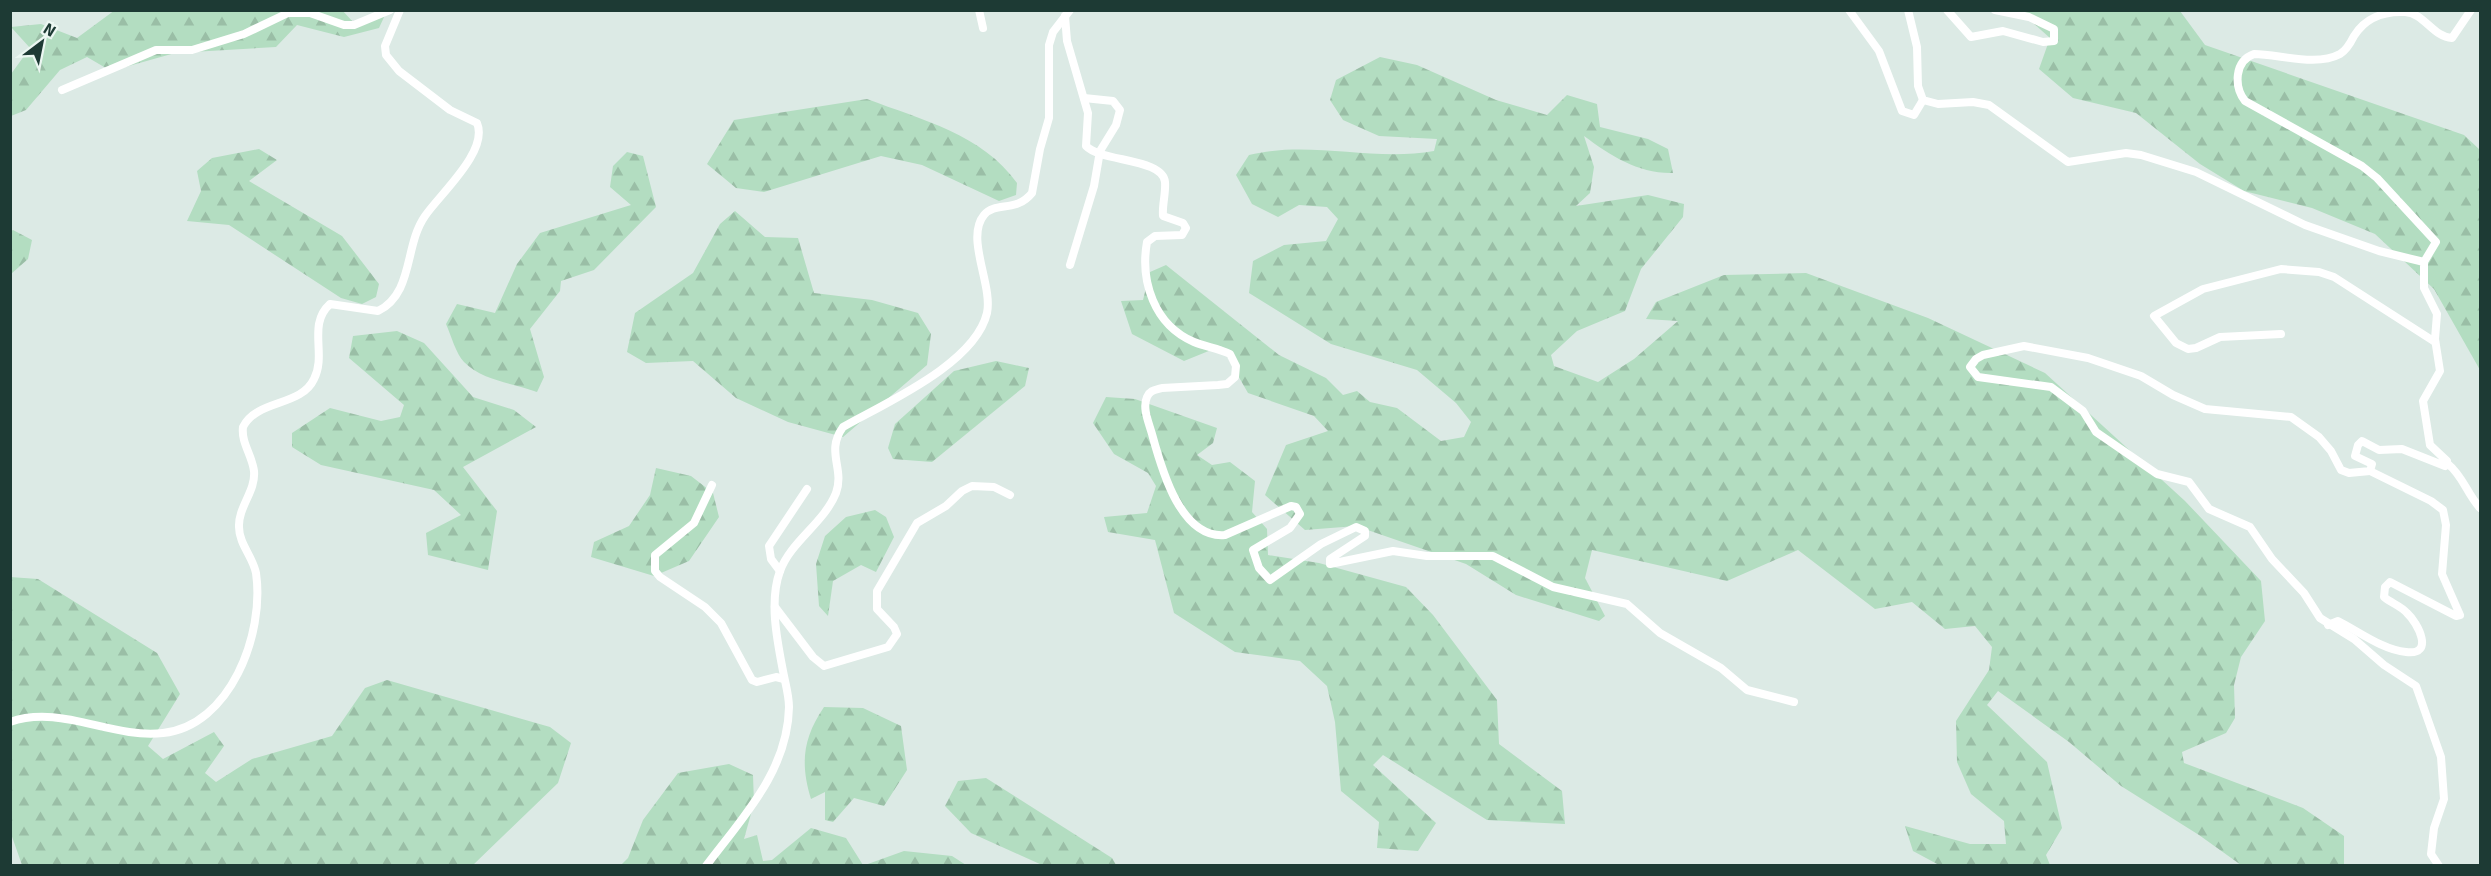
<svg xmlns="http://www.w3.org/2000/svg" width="2491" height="876" font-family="Signika,sans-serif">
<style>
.forest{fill:url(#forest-firs)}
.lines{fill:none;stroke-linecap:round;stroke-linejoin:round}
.street{stroke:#fff;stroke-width:8}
</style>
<defs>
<pattern id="forest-firs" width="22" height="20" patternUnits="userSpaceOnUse" patternTransform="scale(1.5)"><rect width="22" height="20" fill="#b3ddc1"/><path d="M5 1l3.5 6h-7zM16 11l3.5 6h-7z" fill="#9abea6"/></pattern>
</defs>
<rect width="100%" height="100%" fill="#dceae5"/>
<g class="forest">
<path d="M 115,10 L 342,10 L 353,22 L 385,15 L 379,28 L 344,37 L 297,25 L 276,47 L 175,53 L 111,71 L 87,57 L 60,70 L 26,110 L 11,116 L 11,74 L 30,48 L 11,27 L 41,24 L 77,38 Z"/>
<path d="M 2024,10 L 2180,11 L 2205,45 L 2464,135 L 2480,150 L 2480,370 L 2434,289 L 2375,234 L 2312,208 L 2244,191 L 2200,164 L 2136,113 L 2073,98 L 2039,69 L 2050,38 L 2023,14 Z"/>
<path d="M 1380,57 L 1417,65 L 1496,100 L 1547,115 L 1567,95 L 1597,104 L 1600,127 L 1648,139 L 1668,149 L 1673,173 C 1639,174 1611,156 1584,136 L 1594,167 L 1590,193 L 1576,206 L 1648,195 L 1684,204 L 1683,217 L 1641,269 L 1625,311 L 1577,331 L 1551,355 L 1554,366 L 1598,382 L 1634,359 L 1678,321 L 1646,319 L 1656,302 L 1724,275 L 1806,273 L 1928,318 L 2045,373 L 2185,501 L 2261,581 L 2265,621 L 2241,657 L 2234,685 L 2235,718 L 2226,733 L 2182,752 L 2184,763 L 2303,808 L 2344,836 L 2344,865 L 2241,865 L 2199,835 L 2121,786 L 2069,742 L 1998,691 L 1987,705 L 2047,762 L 2062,828 L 2046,855 L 2050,865 L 1939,865 L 1913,851 L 1905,826 L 1970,844 L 2006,844 L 2004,821 L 1971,794 L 1957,762 L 1956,721 L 1989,670 L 1992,647 L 1975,626 L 1945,629 L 1912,602 L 1875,609 L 1798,550 L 1727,581 L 1592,550 L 1585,578 L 1605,616 L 1599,621 L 1516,595 L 1466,564 L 1356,526 L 1305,530 L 1265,495 L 1286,445 L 1328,431 L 1314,416 L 1248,393 L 1221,346 L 1184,361 L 1132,334 L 1121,301 L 1143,300 L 1150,272 L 1166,265 L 1279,355 L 1326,378 L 1343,395 L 1357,391 L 1370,402 L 1397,408 L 1441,441 L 1464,437 L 1471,422 L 1456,403 L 1417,370 L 1331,344 L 1249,293 L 1253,261 L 1284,245 L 1326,241 L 1338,219 L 1327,207 L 1299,205 L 1278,217 L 1252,204 L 1236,175 L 1249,155 C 1310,140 1373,162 1434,151 L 1437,139 L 1379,136 L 1343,120 L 1330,100 L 1336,80 Z"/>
<path d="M 867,99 C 922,120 982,134 1017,183 L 1016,195 L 999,201 L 922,165 L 881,156 L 764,192 L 736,188 L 707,164 L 734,120 Z"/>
<path d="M 259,149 L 277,160 L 249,181 L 342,236 L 379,284 L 376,297 L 362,304 L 341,298 L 229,225 L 187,221 L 201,191 L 197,171 L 212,158 Z"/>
<path d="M 627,152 L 643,156 L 656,207 L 594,270 L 561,281 L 560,291 L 530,329 L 544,377 L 537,392 C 513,383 483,381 464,362 C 456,354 451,335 446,324 L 457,304 L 495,313 L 517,264 L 540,233 L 631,205 L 610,187 L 613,166 Z"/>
<path d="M 735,211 L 765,237 L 798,238 L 814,293 L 872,300 L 918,313 L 931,334 L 927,365 L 843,437 L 788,422 L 736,398 L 693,361 L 646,363 L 627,352 L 635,313 L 693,273 L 720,224 Z"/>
<path d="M 13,230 L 32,240 L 28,259 L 11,274 L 11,231 Z"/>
<path d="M 397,331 L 424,343 L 473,397 L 514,410 L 536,427 L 463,467 L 497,511 L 488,570 L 428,555 L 426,533 L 461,515 L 434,490 L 321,465 L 292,447 L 292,433 L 330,408 L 381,421 L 400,417 L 404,405 L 349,358 L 353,336 Z"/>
<path d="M 996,361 L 1029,368 L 1025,386 L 932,462 L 893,459 L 888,448 L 895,424 L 954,371 Z"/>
<path d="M 1106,397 L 1135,399 L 1217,428 L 1213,443 L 1197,455 L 1212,465 L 1230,462 L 1255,481 L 1252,512 L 1267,529 L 1268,555 L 1319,563 L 1406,587 L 1433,615 L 1497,700 L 1499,744 L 1562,791 L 1565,824 L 1487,820 L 1383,755 L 1373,765 L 1436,823 L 1418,851 L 1377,848 L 1379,822 L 1341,791 L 1335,722 L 1327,686 L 1300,661 L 1235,652 L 1174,613 L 1155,540 L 1108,532 L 1104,517 L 1147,513 L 1156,486 L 1148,473 L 1114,454 L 1093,423 Z"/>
<path d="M 656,468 L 691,476 L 713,493 L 719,517 L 689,561 L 654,576 L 591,557 L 594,542 L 629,526 L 650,495 Z"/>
<path d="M 875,510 L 886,517 L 894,537 L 876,572 L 861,565 L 833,581 L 828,616 L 819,606 L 816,564 L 825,536 L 846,517 Z"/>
<path d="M 10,577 L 38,579 L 157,653 L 180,694 L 148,746 L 163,759 L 214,732 L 224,746 L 205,773 L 216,782 L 252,759 L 332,736 L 365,688 L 387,680 L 550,727 L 571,743 L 558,783 L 473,865 L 22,865 L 10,831 Z"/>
<path d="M 824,707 L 863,708 L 901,726 L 907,770 L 884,806 L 854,798 L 833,822 L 825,820 L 825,792 L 811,799 C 800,763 803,738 824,707 Z"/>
<path d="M 729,764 L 753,775 L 754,803 L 744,839 L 757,835 L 763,861 L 772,860 L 811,828 L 846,838 L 863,865 L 620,866 L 628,858 L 643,820 L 678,773 Z"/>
<path d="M 986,778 L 1112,858 L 1116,865 L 1042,865 L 971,833 L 945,806 L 958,781 Z"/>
<path d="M 904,851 L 952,856 L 966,865 L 865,865 Z"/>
</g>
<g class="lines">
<g class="street">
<path d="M 979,10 L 983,28"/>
<path d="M 1849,10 L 1879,51 L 1902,111 L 1914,115 L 1923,100"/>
<path d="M 1908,10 L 1917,47 L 1918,86 L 1923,100 L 1938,104 L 1973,102 L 1989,105 L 2068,162 L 2126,153 L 2141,155 L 2196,172 L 2305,225 L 2379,251 L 2424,262 L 2424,288 L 2437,314 L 2435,339 L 2440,371 L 2423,401 L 2430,445 L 2447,461 L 2445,466 L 2402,449 L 2379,450 L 2362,441 L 2358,445 L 2355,456 L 2372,464 L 2370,471 L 2349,473 L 2341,470 L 2331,451 L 2319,437 L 2291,417 L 2205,409 L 2173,395 L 2141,376 L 2088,358 L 2024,346 L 1983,355 L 1976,359 L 1970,367 L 1978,377 L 2051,387 L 2083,411 L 2096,432 L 2157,474 L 2189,482 L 2209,509 L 2250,527 L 2272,559 L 2304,593 L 2320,618 L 2354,639 L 2384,665 L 2416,686 L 2441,757 L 2444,799 L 2434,828 L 2431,854 L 2439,866"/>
<path d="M 1947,10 L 1971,37 L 2003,31 L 2043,42 L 2054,41 L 2054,29 L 2029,17 L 1995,10"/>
<path d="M 1065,16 L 1067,41 L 1088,113 L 1086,146 C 1101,162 1163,158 1165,182 C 1166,193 1162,205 1163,216 L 1183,223 L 1186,228 L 1182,235 L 1155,236 L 1147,242 C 1140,281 1154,325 1194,342 C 1206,347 1218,348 1230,354 L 1236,366 L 1235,377 L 1227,384 L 1218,385 L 1162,388 C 1155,390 1150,390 1147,397 C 1142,408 1149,423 1152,434 C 1161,467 1180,539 1225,535 L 1291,506 L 1296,507 L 1300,514 L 1290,528 L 1253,550 L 1259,568 L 1270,580 L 1321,544 L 1356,527 L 1365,531 L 1365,536 L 1330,559 L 1330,564 L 1393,551 L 1427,556 L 1493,556 L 1553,587 L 1627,604 L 1660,633 L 1721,668 L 1747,690 L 1794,702"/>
<path d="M 62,90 L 156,50 L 192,50 L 244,34 L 288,13 L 310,13 L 344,25 L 354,25 L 390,10"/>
<path d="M 2424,262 L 2436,242 L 2377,178 L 2362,166 L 2245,101 C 2234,87 2234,61 2254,54 C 2279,54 2316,67 2340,54 C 2347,50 2351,42 2354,36 C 2365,18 2384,11 2405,12 C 2424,13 2433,37 2452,38 L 2471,10"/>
<path d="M 1070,265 L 1094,186 L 1100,151 L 1116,125 L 1120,110 L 1113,101 L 1084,98"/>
<path d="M 2281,334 L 2220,337 L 2196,348 L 2188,349 L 2176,343 L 2154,316 L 2203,289 L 2281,269 L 2319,272 L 2334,277 L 2435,342"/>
<path d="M 2448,464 C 2463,476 2467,494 2480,508"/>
<path d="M 712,485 L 694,523 L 655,555 L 655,571 L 660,577 L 705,607 L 721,623 L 752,680 L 757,682 L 776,677 L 784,679"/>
<path d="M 780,571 L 771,559 L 769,546 L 807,489"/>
<path d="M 775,607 L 813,657 L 824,666 L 888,647 L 897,634 L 894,627 L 877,609 L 877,591 L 917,523 L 946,506 L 962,491 L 972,486 L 994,487 L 1010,495"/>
<path d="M 2328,625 L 2338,621 C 2358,631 2383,650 2406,652 C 2435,656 2418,623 2407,613 C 2401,606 2391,603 2384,597 L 2385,587 L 2390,582 L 2456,616 L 2460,615 L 2442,574 L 2446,525 L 2443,510 L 2431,501 L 2370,471"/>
<path d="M 10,722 C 61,704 111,739 163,733 C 230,726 265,634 256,573 C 253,557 239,544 239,527 C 238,507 256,491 254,471 C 252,455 241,443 243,427 C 257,399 301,407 314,379 C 327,354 307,325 330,304 L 378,311 C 414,293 404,246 425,216 C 440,194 489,151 477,123 L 450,110 L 399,71 L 386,55 L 385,46 L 400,10"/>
<path d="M 706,866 C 742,818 788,771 789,707 C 789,695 785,682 783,671 C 777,640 769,601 780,571 C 791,541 824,523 836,493 C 845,468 825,452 843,427 C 885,403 975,364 987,313 C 993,285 965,238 984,215 C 996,201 1016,213 1032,193 L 1040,149 L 1049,118 L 1049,45 L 1053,32 L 1070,10"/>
</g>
</g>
<rect width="2491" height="876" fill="none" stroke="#1d3a34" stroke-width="24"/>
<g transform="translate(42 42) rotate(32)" stroke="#ecf7f2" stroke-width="4.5" paint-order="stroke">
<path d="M0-4.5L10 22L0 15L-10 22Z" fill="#1d3a34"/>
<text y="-9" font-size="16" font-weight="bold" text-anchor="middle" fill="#1d3a34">N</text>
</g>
</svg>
